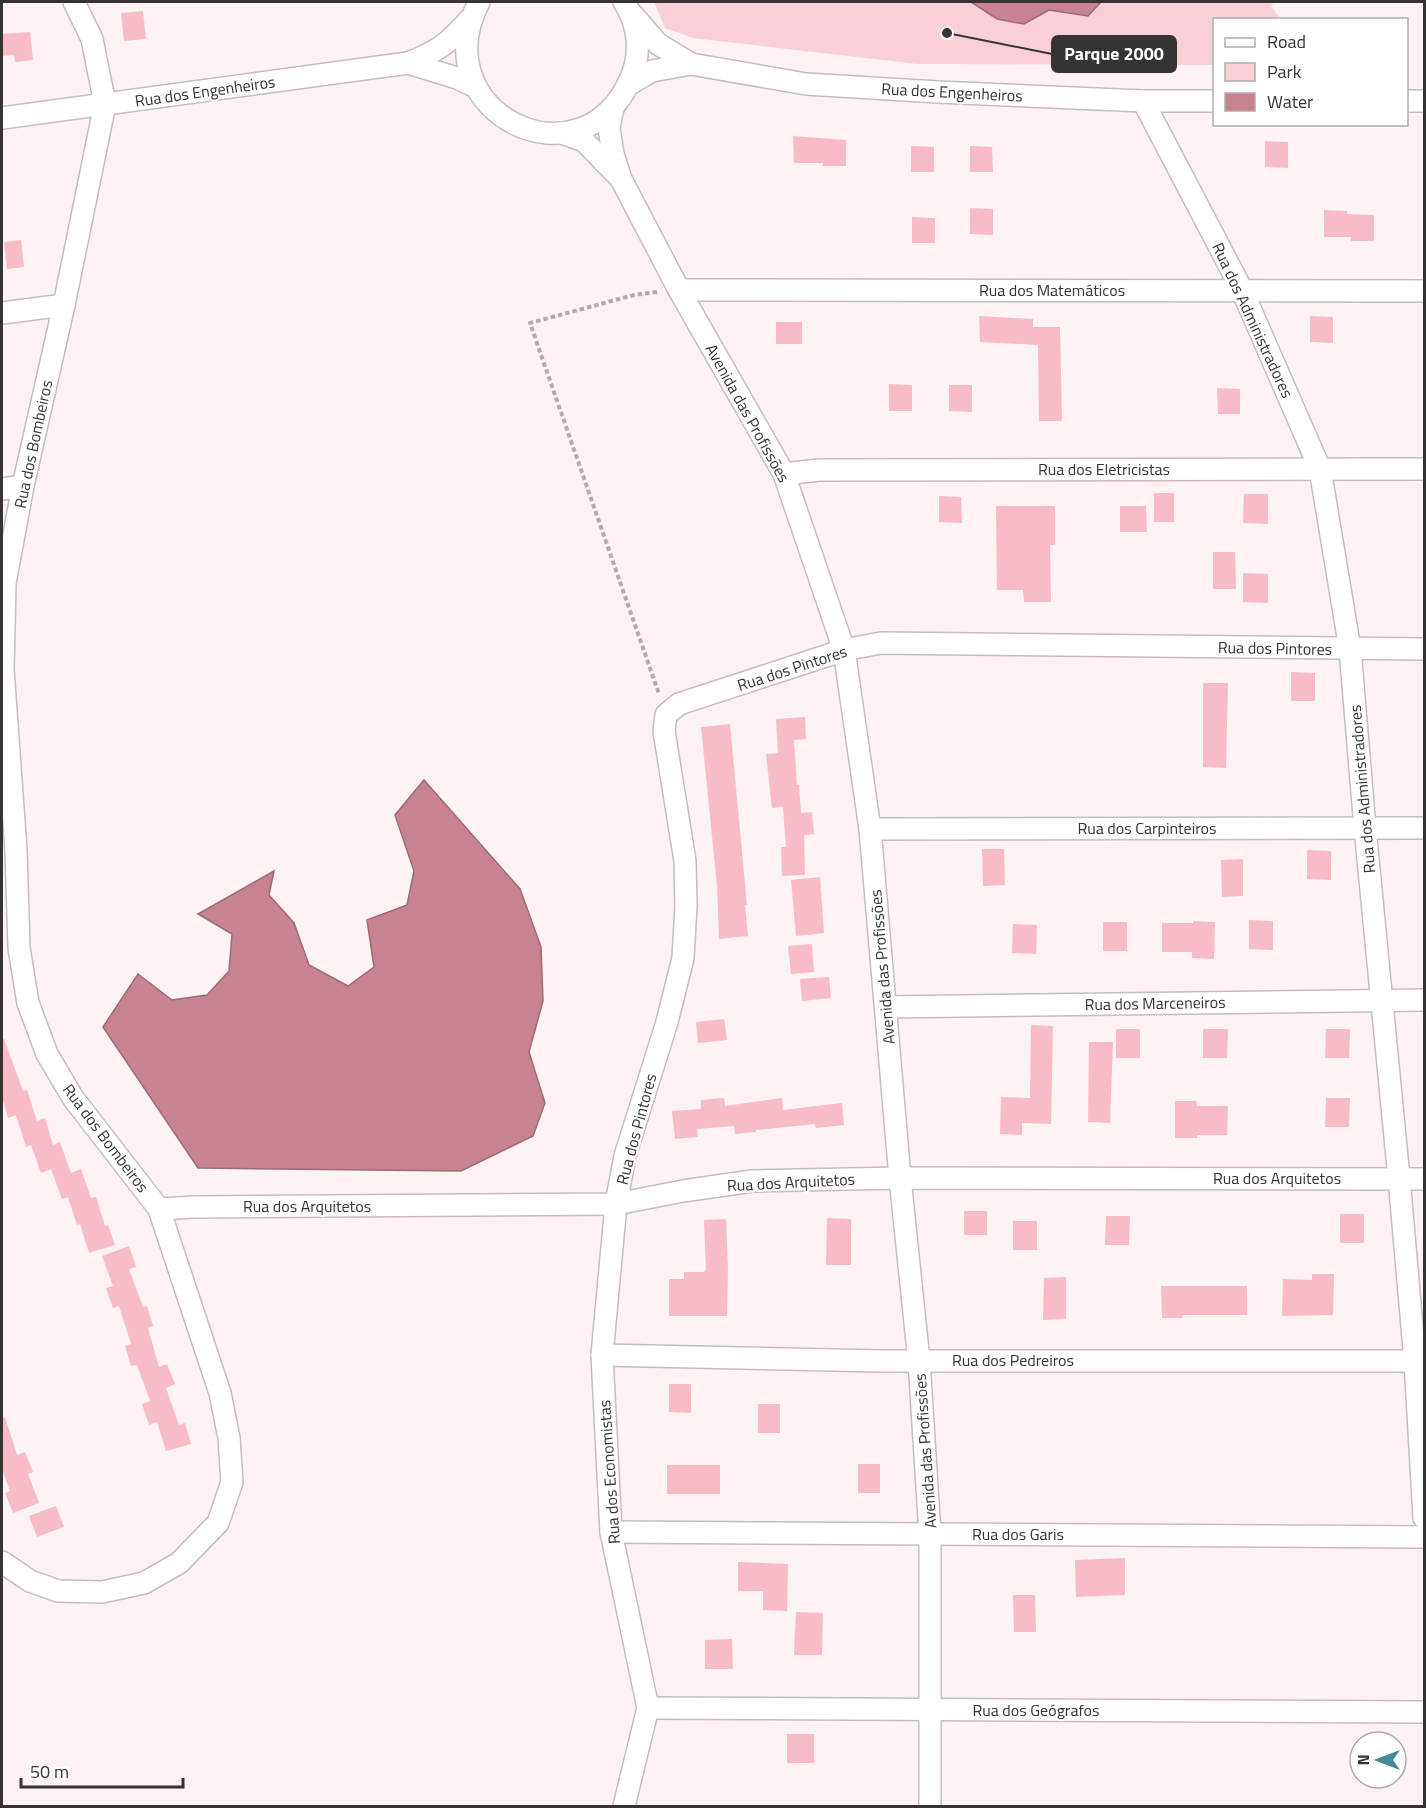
<svg xmlns="http://www.w3.org/2000/svg" width="1426" height="1808" font-family="'Titillium Web',sans-serif">
<style>
.green{fill:#fad0d8}
.water{fill:#c88393;stroke:#9c6b76;stroke-width:1.5}
.building{fill:#f8bcc8}
.lines{fill:none;stroke-linecap:round;stroke-linejoin:round}
.street-casing{stroke:#c7bdbf;stroke-width:24}
.path{stroke:#b2aaab;stroke-width:4;stroke-dasharray:4.5 3;stroke-linecap:butt}
.street{stroke:#fff;stroke-width:21}
.labels{text-anchor:middle;dominant-baseline:central;stroke-width:4.5;stroke-linejoin:round;paint-order:stroke}
.street-label{font-size:16px;fill:#373334;stroke:#fff}
.leader{fill:none;stroke:#373334;stroke-width:2}
.callout-dot{fill:#373334;stroke:#fff;stroke-width:2}
.callout{fill:#373334;stroke:#373334;stroke-width:2}
.callout-label{font-size:18px;text-anchor:middle;font-weight:bold;fill:#fff}
</style>
<rect width="100%" height="100%" fill="#fdf2f4"/>
<path class="green" d="M 654,2 L 1274,2 L 1271,6 L 1281,19 L 1214,20 L 1214,65 L 917,64 L 693,38 L 665,28 Z"/>
<g class="water">
<path d="M 971,2 L 1101,2 L 1088,16 L 1049,10 L 1024,24 L 997,19 Z"/>
<path d="M 424,780 L 520,889 L 541,947 L 543,1001 L 529,1052 L 545,1103 L 533,1136 L 461,1171 L 198,1168 L 103,1027 L 138,974 L 172,1000 L 207,995 L 229,971 L 232,934 L 198,914 L 274,871 L 269,895 L 294,923 L 309,965 L 348,986 L 374,967 L 367,920 L 407,905 L 414,871 L 395,815 Z"/>
</g>
<g class="building">
<path d="M 143,11 L 146,39 L 124,41 L 121,13 Z"/>
<path d="M 30,32 L 33,60 L 15,62 L 14,55 L 2,56 L 2,34 Z"/>
<path d="M 793,136 L 846,140 L 846,166 L 823,166 L 823,163 L 794,163 Z"/>
<path d="M 1265,141 L 1288,142 L 1288,168 L 1265,167 Z"/>
<path d="M 911,146 L 934,147 L 934,172 L 911,172 Z"/>
<path d="M 970,146 L 992,147 L 993,172 L 970,172 Z"/>
<path d="M 970,208 L 993,209 L 993,235 L 970,234 Z"/>
<path d="M 1324,210 L 1347,211 L 1347,214 L 1374,215 L 1374,241 L 1351,241 L 1351,237 L 1324,237 Z"/>
<path d="M 912,217 L 935,218 L 935,243 L 912,243 Z"/>
<path d="M 21,240 L 24,267 L 7,269 L 4,242 Z"/>
<path d="M 979,316 L 1033,319 L 1033,327 L 1060,327 L 1062,421 L 1039,421 L 1038,345 L 980,342 Z"/>
<path d="M 1310,316 L 1333,317 L 1333,343 L 1310,342 Z"/>
<rect x="776" y="322" width="26" height="22"/>
<path d="M 889,384 L 912,385 L 912,411 L 889,411 Z"/>
<path d="M 949,385 L 972,385 L 972,412 L 949,411 Z"/>
<path d="M 1217,388 L 1240,389 L 1240,414 L 1218,414 Z"/>
<rect x="1154" y="493" width="20" height="29"/>
<path d="M 1244,494 L 1268,494 L 1268,524 L 1243,523 Z"/>
<path d="M 939,496 L 961,497 L 962,523 L 939,522 Z"/>
<path d="M 996,506 L 1055,506 L 1055,545 L 1050,545 L 1051,602 L 1024,602 L 1023,590 L 997,590 Z"/>
<path d="M 1120,506 L 1146,506 L 1147,532 L 1120,532 Z"/>
<path d="M 1213,552 L 1235,552 L 1236,589 L 1213,589 Z"/>
<path d="M 1243,573 L 1268,574 L 1268,603 L 1243,602 Z"/>
<path d="M 1291,672 L 1315,673 L 1315,701 L 1291,701 Z"/>
<path d="M 1203,683 L 1228,683 L 1226,768 L 1203,767 Z"/>
<path d="M 805,717 L 806,739 L 794,740 L 797,785 L 799,785 L 801,813 L 812,812 L 814,834 L 804,835 L 805,875 L 782,876 L 781,847 L 786,847 L 783,807 L 772,808 L 766,754 L 778,753 L 776,719 Z"/>
<path d="M 730,724 L 747,905 L 745,905 L 748,936 L 719,939 L 717,886 L 701,727 Z"/>
<path d="M 982,849 L 1004,849 L 1005,885 L 983,886 Z"/>
<path d="M 1307,850 L 1331,851 L 1331,880 L 1307,879 Z"/>
<path d="M 1243,859 L 1243,896 L 1222,897 L 1221,860 Z"/>
<path d="M 820,877 L 824,933 L 796,936 L 791,880 Z"/>
<path d="M 1249,920 L 1273,921 L 1273,950 L 1249,949 Z"/>
<path d="M 1193,921 L 1215,922 L 1214,959 L 1192,958 L 1192,952 L 1162,952 L 1162,923 L 1193,923 Z"/>
<rect x="1103" y="922" width="24" height="29"/>
<path d="M 1013,924 L 1037,925 L 1036,954 L 1012,953 Z"/>
<path d="M 812,944 L 814,972 L 791,974 L 788,946 Z"/>
<path d="M 829,977 L 831,998 L 802,1001 L 800,979 Z"/>
<path d="M 724,1019 L 727,1040 L 698,1043 L 696,1022 Z"/>
<path d="M 1031,1025 L 1053,1026 L 1051,1124 L 1022,1123 L 1022,1135 L 1000,1134 L 1001,1097 L 1030,1098 Z"/>
<rect x="1116" y="1029" width="24" height="29"/>
<path d="M 1203,1029 L 1228,1029 L 1227,1058 L 1203,1058 Z"/>
<path d="M 1326,1029 L 1350,1029 L 1349,1058 L 1325,1058 Z"/>
<path d="M 2,1039 L 4,1039 L 23,1091 L 27,1090 L 37,1121 L 45,1118 L 53,1145 L 60,1142 L 71,1173 L 81,1169 L 91,1198 L 96,1197 L 105,1226 L 108,1225 L 115,1245 L 89,1253 L 80,1224 L 77,1225 L 68,1197 L 62,1199 L 51,1169 L 41,1173 L 31,1145 L 26,1147 L 16,1115 L 8,1118 L 2,1097 Z"/>
<path d="M 1089,1042 L 1113,1042 L 1110,1123 L 1088,1122 Z"/>
<path d="M 724,1098 L 725,1106 L 782,1098 L 783,1110 L 842,1103 L 844,1125 L 816,1128 L 815,1124 L 756,1130 L 756,1132 L 735,1134 L 734,1126 L 697,1129 L 698,1137 L 675,1139 L 672,1111 L 701,1109 L 701,1100 Z"/>
<path d="M 1326,1098 L 1350,1098 L 1349,1127 L 1325,1127 Z"/>
<path d="M 1175,1101 L 1196,1101 L 1197,1106 L 1228,1106 L 1227,1135 L 1197,1135 L 1197,1138 L 1175,1138 Z"/>
<rect x="964" y="1211" width="23" height="24"/>
<rect x="1340" y="1214" width="24" height="29"/>
<path d="M 1106,1216 L 1130,1216 L 1129,1245 L 1105,1245 Z"/>
<path d="M 827,1218 L 851,1219 L 851,1265 L 826,1265 Z"/>
<path d="M 726,1219 L 728,1269 L 727,1316 L 669,1316 L 669,1279 L 684,1279 L 684,1272 L 704,1272 L 706,1269 L 704,1220 Z"/>
<rect x="1013" y="1221" width="24" height="29"/>
<path d="M 129,1246 L 136,1267 L 129,1269 L 143,1307 L 147,1306 L 153,1326 L 148,1328 L 159,1367 L 167,1364 L 175,1384 L 166,1388 L 179,1425 L 185,1423 L 191,1444 L 166,1451 L 157,1422 L 149,1425 L 142,1404 L 150,1401 L 137,1365 L 131,1366 L 125,1346 L 131,1344 L 119,1306 L 113,1308 L 106,1288 L 113,1286 L 102,1256 Z"/>
<path d="M 1312,1274 L 1334,1274 L 1333,1315 L 1282,1316 L 1283,1279 L 1312,1280 Z"/>
<path d="M 1066,1277 L 1066,1319 L 1043,1320 L 1044,1278 Z"/>
<path d="M 1161,1286 L 1247,1286 L 1247,1315 L 1182,1315 L 1182,1318 L 1162,1318 Z"/>
<path d="M 669,1384 L 691,1384 L 691,1413 L 669,1412 Z"/>
<rect x="758" y="1404" width="22" height="29"/>
<path d="M 5,1417 L 17,1455 L 25,1452 L 33,1472 L 28,1474 L 39,1503 L 13,1513 L 5,1493 L 10,1491 L 2,1469 L 2,1418 Z"/>
<rect x="858" y="1464" width="22" height="29"/>
<rect x="667" y="1465" width="53" height="29"/>
<path d="M 56,1506 L 64,1527 L 37,1537 L 29,1516 Z"/>
<path d="M 1125,1558 L 1125,1595 L 1076,1597 L 1075,1560 Z"/>
<path d="M 738,1562 L 788,1564 L 787,1611 L 763,1610 L 763,1591 L 738,1591 Z"/>
<path d="M 1013,1595 L 1035,1595 L 1036,1632 L 1014,1632 Z"/>
<path d="M 796,1612 L 823,1613 L 822,1655 L 794,1655 Z"/>
<path d="M 732,1639 L 733,1669 L 705,1669 L 705,1640 Z"/>
<rect x="787" y="1734" width="27" height="29"/>
</g>
<g class="lines">
<g class="street-casing">
<g id="street">
<path d="M 479,2 C 422,113 581,190 630,80 C 642,54 639,25 624,2"/>
<path d="M 633,15 L 658,44 L 691,64"/>
<path d="M 408,63 L 457,78 L 476,87"/>
<path d="M 628,85 L 652,71 L 691,64 L 806,84 L 938,92 L 1143,101 L 1214,101"/>
<path d="M 1143,101 L 1242,290 L 1320,469 L 1350,649 L 1365,828 L 1399,1178 L 1415,1361 L 1424,1518"/>
<path d="M 1406,101 L 1424,101"/>
<path d="M 613,108 L 609,128 L 613,154 L 621,179 L 679,290 L 784,474 L 844,650 L 870,829 L 900,1178 L 919,1361 L 930,1534 L 930,1806"/>
<path d="M 2,118 L 408,63 C 439,51 450,42 472,17"/>
<path d="M 562,133 L 584,141 L 619,177"/>
<path d="M 679,290 L 1424,291"/>
<path d="M 2,313 L 64,305"/>
<path d="M 784,474 L 819,470 L 1424,469"/>
<path d="M 2,489 L 23,486"/>
<path d="M 870,829 L 1424,828"/>
<path d="M 886,1007 L 1424,1000"/>
<path d="M 159,1209 L 195,1207 L 616,1204 L 683,1191 L 752,1181 L 900,1178 L 1424,1179"/>
<path d="M 602,1355 L 881,1361 L 1424,1361"/>
<path d="M 611,1532 L 1424,1537"/>
<path d="M 2,1562 L 30,1581 L 58,1591 L 102,1592 L 144,1583 L 179,1563 L 218,1523 L 232,1482 L 229,1438 L 220,1393 L 159,1209 L 73,1098 L 47,1054 L 28,1003 L 19,948 L 16,850 L 3,669 L 5,583 L 23,486 L 64,305 L 105,104 L 92,39 L 74,2"/>
<path d="M 648,1708 L 1424,1712"/>
<path d="M 624,1806 L 648,1708 L 611,1532 L 602,1355 L 616,1204 L 625,1156 L 667,1022 L 683,958 L 686,906 L 685,861 L 664,731 L 666,715 L 679,704 L 844,650 L 881,643 L 1424,649"/>
</g>
</g>
<path class="path" d="M 657,292 L 634,295 L 530,323 L 659,694"/>
<use href="#street" class="street"/>
</g>
<g class="labels">
<g class="street-label">
<text transform="translate(205 91) rotate(-8)">Rua dos Engenheiros</text>
<text transform="translate(952 92) rotate(3)">Rua dos Engenheiros</text>
<text x="1052" y="290">Rua dos Matemáticos</text>
<text transform="translate(1253 320) rotate(65)">Rua dos Administradores</text>
<text transform="translate(748 413) rotate(61)">Avenida das Profissões</text>
<text transform="translate(33 444) rotate(-78)">Rua dos Bombeiros</text>
<text x="1104" y="469">Rua dos Eletricistas</text>
<text transform="translate(1275 648) rotate(1)">Rua dos Pintores</text>
<text transform="translate(792 668) rotate(-18)">Rua dos Pintores</text>
<text transform="translate(1362 789) rotate(-95)">Rua dos Administradores</text>
<text x="1147" y="828">Rua dos Carpinteiros</text>
<text transform="translate(882 967) rotate(-95)">Avenida das Profissões</text>
<text transform="translate(1155 1003) rotate(-1)">Rua dos Marceneiros</text>
<text transform="translate(636 1129) rotate(-75)">Rua dos Pintores</text>
<text transform="translate(106 1138) rotate(53)">Rua dos Bombeiros</text>
<text x="1277" y="1178">Rua dos Arquitetos</text>
<text transform="translate(791 1182) rotate(-3)">Rua dos Arquitetos</text>
<text x="307" y="1206">Rua dos Arquitetos</text>
<text x="1013" y="1360">Rua dos Pedreiros</text>
<text transform="translate(925 1451) rotate(-94)">Avenida das Profissões</text>
<text transform="translate(609 1472) rotate(-94)">Rua dos Economistas</text>
<text x="1018" y="1534">Rua dos Garis</text>
<text x="1036" y="1710">Rua dos Geógrafos</text>
</g>
</g>
<path class="leader" d="M947 33L1052 54"/>
<circle class="callout-dot" cx="947" cy="33" r="6"/>
<rect class="callout" x="1052" y="36" width="124" height="36" rx="6"/>
<g class="callout-label">
<text x="1114" y="60">Parque 2000</text>
</g>
<rect width="1426" height="1808" fill="none" stroke="#373334" stroke-width="6"/>
<rect x="1213" y="18" width="195" height="108" fill="#ffffff" stroke="#afadae" stroke-width="1.5"/>
<rect x="1225" y="38" width="30" height="9" fill="#ffffff" stroke="#afadae" stroke-width="1.5"/>
<text x="1267" y="48" font-size="18" fill="#373334">Road</text>
<rect x="1225" y="63" width="30" height="18" fill="#fad0d8" stroke="#afadae" stroke-width="1.5"/>
<text x="1267" y="78" font-size="18" fill="#373334">Park</text>
<rect x="1225" y="93" width="30" height="18" fill="#c88393" stroke="#afadae" stroke-width="1.5"/>
<text x="1267" y="108" font-size="18" fill="#373334">Water</text>
<g transform="translate(1378 1760) rotate(270)"><circle r="28" fill="#ffffff" stroke="#afadae" stroke-width="1.5"/>
<path d="M0-4.5L10 22L0 15L-10 22Z" fill="#468999"/>
<text y="-9" font-size="16" font-weight="bold" text-anchor="middle" fill="#373334">N</text>
</g>
<path d="M21 1778v9h162v-9" fill="none" stroke="#373334" stroke-width="3"/>
<text x="30" y="1778" font-size="18" fill="#373334" stroke="#ffffff" stroke-width="4.5" paint-order="stroke">50 m</text>
</svg>
